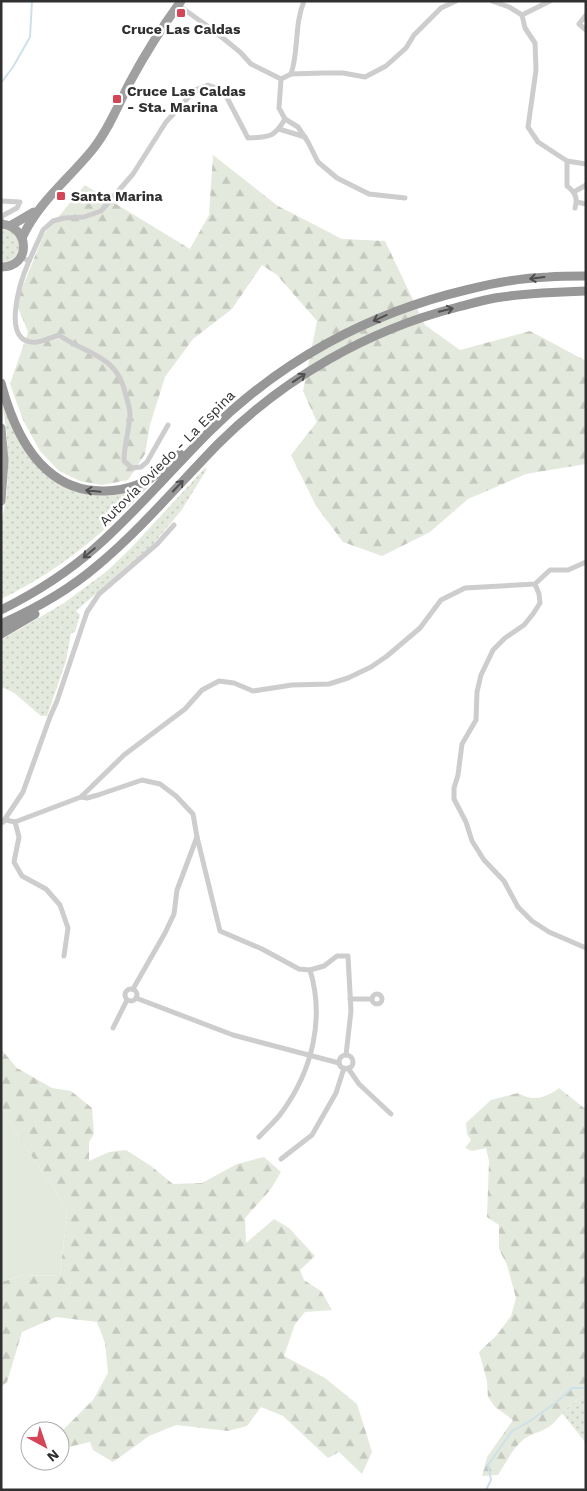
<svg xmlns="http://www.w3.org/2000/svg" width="587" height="1491" font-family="'Work Sans',sans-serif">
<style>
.grass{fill:url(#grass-dots)}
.forest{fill:url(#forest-firs)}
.park{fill:#e4e9dd}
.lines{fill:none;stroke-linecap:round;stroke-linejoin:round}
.stream{stroke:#cee0e9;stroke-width:2}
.minor{stroke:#cdcdcd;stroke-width:5}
.trunk{stroke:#a0a0a0;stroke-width:9}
.motorway{stroke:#979797;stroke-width:9}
.oneway{stroke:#4f4f4f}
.poi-dot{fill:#d44557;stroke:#fff;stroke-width:2}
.labels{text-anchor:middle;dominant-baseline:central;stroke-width:5;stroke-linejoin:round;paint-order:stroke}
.poi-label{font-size:14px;font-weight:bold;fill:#303030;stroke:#fff;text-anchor:start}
.street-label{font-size:14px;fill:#303030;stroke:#fff}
</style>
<defs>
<pattern id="grass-dots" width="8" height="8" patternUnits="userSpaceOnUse" patternTransform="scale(1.25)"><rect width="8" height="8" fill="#e4e9dd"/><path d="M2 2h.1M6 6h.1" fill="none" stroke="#c4c8be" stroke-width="1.8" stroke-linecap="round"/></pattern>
<pattern id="forest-firs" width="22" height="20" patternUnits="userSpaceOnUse" patternTransform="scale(1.25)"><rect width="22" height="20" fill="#e4e9dd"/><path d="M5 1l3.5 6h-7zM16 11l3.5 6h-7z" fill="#c4c8be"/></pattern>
</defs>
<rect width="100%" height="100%" fill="#fff"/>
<g class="grass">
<path d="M 1,229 C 12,229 15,234 20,243 C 18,255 14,262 1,262 Z"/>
<path d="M 1,395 L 24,446 L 78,491 L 153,482 C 109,529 60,571 1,599 L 1,526 L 7,492 L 8,464 L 7,436 Z"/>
<path d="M 205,468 L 207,469 L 181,511 L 153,544 L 76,611 L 80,615 L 75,632 L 71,633 L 66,661 L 47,716 L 41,716 L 13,692 L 1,687 L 1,640 L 64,603 L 107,571 L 130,549 Z"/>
<path d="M 586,1397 L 586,1443 L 562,1413 C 569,1406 576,1398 586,1397 Z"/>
</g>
<g class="forest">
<path d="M 213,155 L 278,206 L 342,239 L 385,241 L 425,325 L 460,350 L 530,331 L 586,361 L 586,464 L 526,474 L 468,499 L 430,532 L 382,556 L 343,542 L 316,506 L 291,455 L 317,422 L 303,391 L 317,321 L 277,275 L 262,265 L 232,309 L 193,339 L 165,377 L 150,425 L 145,454 L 128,480 L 102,485 L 80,481 L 59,471 L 40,451 L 23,420 L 10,384 L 28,332 L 16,303 L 44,234 L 85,185 L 190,249 L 209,215 Z"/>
<path d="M 1,1049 L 17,1068 L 52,1088 L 71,1091 L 92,1108 L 94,1134 L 89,1142 L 89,1161 L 109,1152 L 126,1150 L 151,1166 L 173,1184 L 202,1183 L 237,1164 L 264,1157 L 281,1172 L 271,1189 L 245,1218 L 246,1243 L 274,1219 L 289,1228 L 315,1256 L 300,1270 L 304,1280 L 321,1291 L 332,1310 L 305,1312 L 295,1324 L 284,1356 L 325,1378 L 357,1404 L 372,1452 L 362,1474 L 339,1452 L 328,1458 L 283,1416 L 261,1407 L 247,1426 L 228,1431 L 176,1425 L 149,1436 L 113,1462 L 93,1450 L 90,1442 L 68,1447 L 60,1440 L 60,1433 L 93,1400 L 108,1373 L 105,1343 L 97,1322 L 56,1317 L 22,1332 L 7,1382 L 1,1387 L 1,1282 L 25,1275 L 60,1276 L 67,1211 L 59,1196 L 17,1135 L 1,1105 Z"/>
<path d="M 559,1088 L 584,1108 L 586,1107 L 586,1397 C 569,1399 562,1417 550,1426 C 544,1431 536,1432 529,1436 C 515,1443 506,1463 498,1475 L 482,1476 L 487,1457 L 513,1420 L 495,1407 L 488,1397 L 487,1381 L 479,1352 L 497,1335 L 511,1316 L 516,1298 L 507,1265 L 499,1249 L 499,1225 L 487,1217 L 489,1161 L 486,1148 L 472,1151 L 465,1148 L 471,1140 L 467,1134 L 466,1123 L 491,1100 L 518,1093 C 533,1102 546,1098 559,1088 Z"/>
</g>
<path class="park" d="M 1,1105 L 17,1135 L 59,1196 L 67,1211 L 60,1276 L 25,1275 L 1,1282 Z"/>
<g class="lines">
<g class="stream">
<path d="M 1,83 L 13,67 L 30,37 L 32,1"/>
<path d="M 486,1490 L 491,1480 L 488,1465 L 512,1431 L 530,1421 L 558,1401 L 572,1388 L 586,1388"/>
</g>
<g class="minor">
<path d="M 492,1 L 509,7 L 522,15 L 550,1"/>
<path d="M 522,15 L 525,28 L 535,43 L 536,70 L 528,127 L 538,142 L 567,161 L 567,186 C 575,192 578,198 575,208"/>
<path d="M 586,15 L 579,24 L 586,30"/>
<path d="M 291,74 C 299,51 294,25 304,1"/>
<path d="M 281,79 L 291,74 L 323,73 L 343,73 L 365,77 L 386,66 L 406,48 L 414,35 L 441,8 L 456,1"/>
<path d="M 285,119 L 298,127 L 308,142 L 318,162 L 337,178 L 369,194 L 405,198"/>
<path d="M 279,129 L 305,137"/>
<path d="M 567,161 L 586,164"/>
<path d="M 574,192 L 586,185"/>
<path d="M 1,201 L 20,202 L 17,208 L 2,216 L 1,223"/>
<path d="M 577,202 L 586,204"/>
<path d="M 21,257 L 29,261 L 43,230 L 53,221 L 64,218 L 84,217 L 101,211 L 133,174 L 166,122 L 195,90 L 208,85 L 223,90 L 248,138 C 269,137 274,138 285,119 L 279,108 L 281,79 L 251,64 L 240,52 L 213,30 L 178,5"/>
<path d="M 29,261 C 19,284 0,346 37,342 C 44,341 52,337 59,335 C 89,356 118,355 126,396 C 128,402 130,409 130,415 C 129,431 124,445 124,461 L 132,468 L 141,467 L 147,462 L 168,425"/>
<path d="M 535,584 L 539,594 L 540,603 L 533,614 L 524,625 L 505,638 L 493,650 L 481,675 L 477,692 L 476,720 L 462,744 L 458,775 L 454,788 L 454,799 L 466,822 L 472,841 L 484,860 L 504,881 L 518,907 L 532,921 L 549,932 L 586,948"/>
<path d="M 81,797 L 87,798 L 98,795 L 142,780 L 160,784 L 176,796 L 193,814 L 197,837 L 220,931 L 262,949 L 299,969 L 310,970 L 324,966 L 337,956 L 348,956 L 351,1011 L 346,1055"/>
<path d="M 4,821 L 6,820 L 15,822 L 19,837 L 14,862 L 22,876 L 46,889 L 60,905 L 68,928 L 64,956"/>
<path d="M 3,822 L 23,792 L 50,717 L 57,701 L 87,612 L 99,594 L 157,544 L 174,525"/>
<path d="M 15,822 L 81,797 L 124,755 L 185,709 L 202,690 L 219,681 L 234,683 L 253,691 L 292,685 L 329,684 L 348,678 L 371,667 L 387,656 L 420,628 L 441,600 L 465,588 L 535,584 L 550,570 L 568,570 L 586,562"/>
<path d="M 133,989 L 165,933 L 174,914 L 177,890 L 197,837"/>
<circle cx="131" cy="995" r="6"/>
<circle cx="377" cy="999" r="5"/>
<path d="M 136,998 L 233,1035 L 339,1063"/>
<path d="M 350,999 L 372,999"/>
<path d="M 113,1028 L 127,1000"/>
<circle cx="346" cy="1062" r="7"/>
<path d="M 348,1068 L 359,1084 L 391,1114"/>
<path d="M 259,1137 C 266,1129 276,1121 282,1112 C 312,1071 325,1019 310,970"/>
<path d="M 281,1159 L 312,1135 L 336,1093 L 344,1068"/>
</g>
<g class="trunk">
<path d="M 1,224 C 30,226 32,267 1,267"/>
<path d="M 10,226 L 34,212"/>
<path d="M 22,238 C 38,202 69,179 93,149 C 109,129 118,105 130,82 C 145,54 162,27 181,1"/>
<path d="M 1,428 L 4,461 L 1,501"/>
</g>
<g class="motorway">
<path d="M 1,383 C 9,413 23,449 47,470 C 80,500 130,496 163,470 C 169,465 175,459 180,454"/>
<path d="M 1,610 C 35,593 67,573 95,548 C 136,512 171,470 209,432 C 280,361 369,313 466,290 C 493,283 521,278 548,277 C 561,276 573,276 586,276"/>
<path d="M 1,624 C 35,609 69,590 98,565 C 141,529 178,485 218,444 C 284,378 368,330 458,307 C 470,304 483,300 495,298 C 525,293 555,292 586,291"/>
<path d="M 1,634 L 35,614"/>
</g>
</g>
<defs><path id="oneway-shaft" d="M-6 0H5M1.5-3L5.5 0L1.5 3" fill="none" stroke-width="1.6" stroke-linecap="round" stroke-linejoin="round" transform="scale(1.25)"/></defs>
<g class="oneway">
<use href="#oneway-shaft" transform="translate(537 278) rotate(173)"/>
<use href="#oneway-shaft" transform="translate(446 310) rotate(-14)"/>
<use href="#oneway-shaft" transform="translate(380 318) rotate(156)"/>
<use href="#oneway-shaft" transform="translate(299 378) rotate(-34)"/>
<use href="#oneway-shaft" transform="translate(178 486) rotate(-47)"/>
<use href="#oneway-shaft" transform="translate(93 491) rotate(-174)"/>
<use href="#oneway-shaft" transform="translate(89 553) rotate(140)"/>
</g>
<g class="poi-dot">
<rect x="176" y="8" width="10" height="10" rx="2.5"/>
<rect x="112" y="94" width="10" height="10" rx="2.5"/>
<rect x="56" y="191" width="10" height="10" rx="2.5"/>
</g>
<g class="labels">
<g class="poi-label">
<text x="181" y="29" text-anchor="middle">Cruce Las Caldas</text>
<text x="127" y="91">Cruce Las Caldas<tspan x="127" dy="16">- Sta. Marina</tspan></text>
<text x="71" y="196">Santa Marina</text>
</g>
<g class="street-label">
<text transform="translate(167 458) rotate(-45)">Autovía Oviedo - La Espina</text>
</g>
</g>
<rect width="587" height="1491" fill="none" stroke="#303030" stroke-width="5"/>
<g transform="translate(45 1446) rotate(140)"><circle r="24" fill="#ffffff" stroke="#acacac"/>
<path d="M0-4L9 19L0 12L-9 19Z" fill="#d44557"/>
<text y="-8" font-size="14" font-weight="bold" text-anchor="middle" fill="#303030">N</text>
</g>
</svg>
